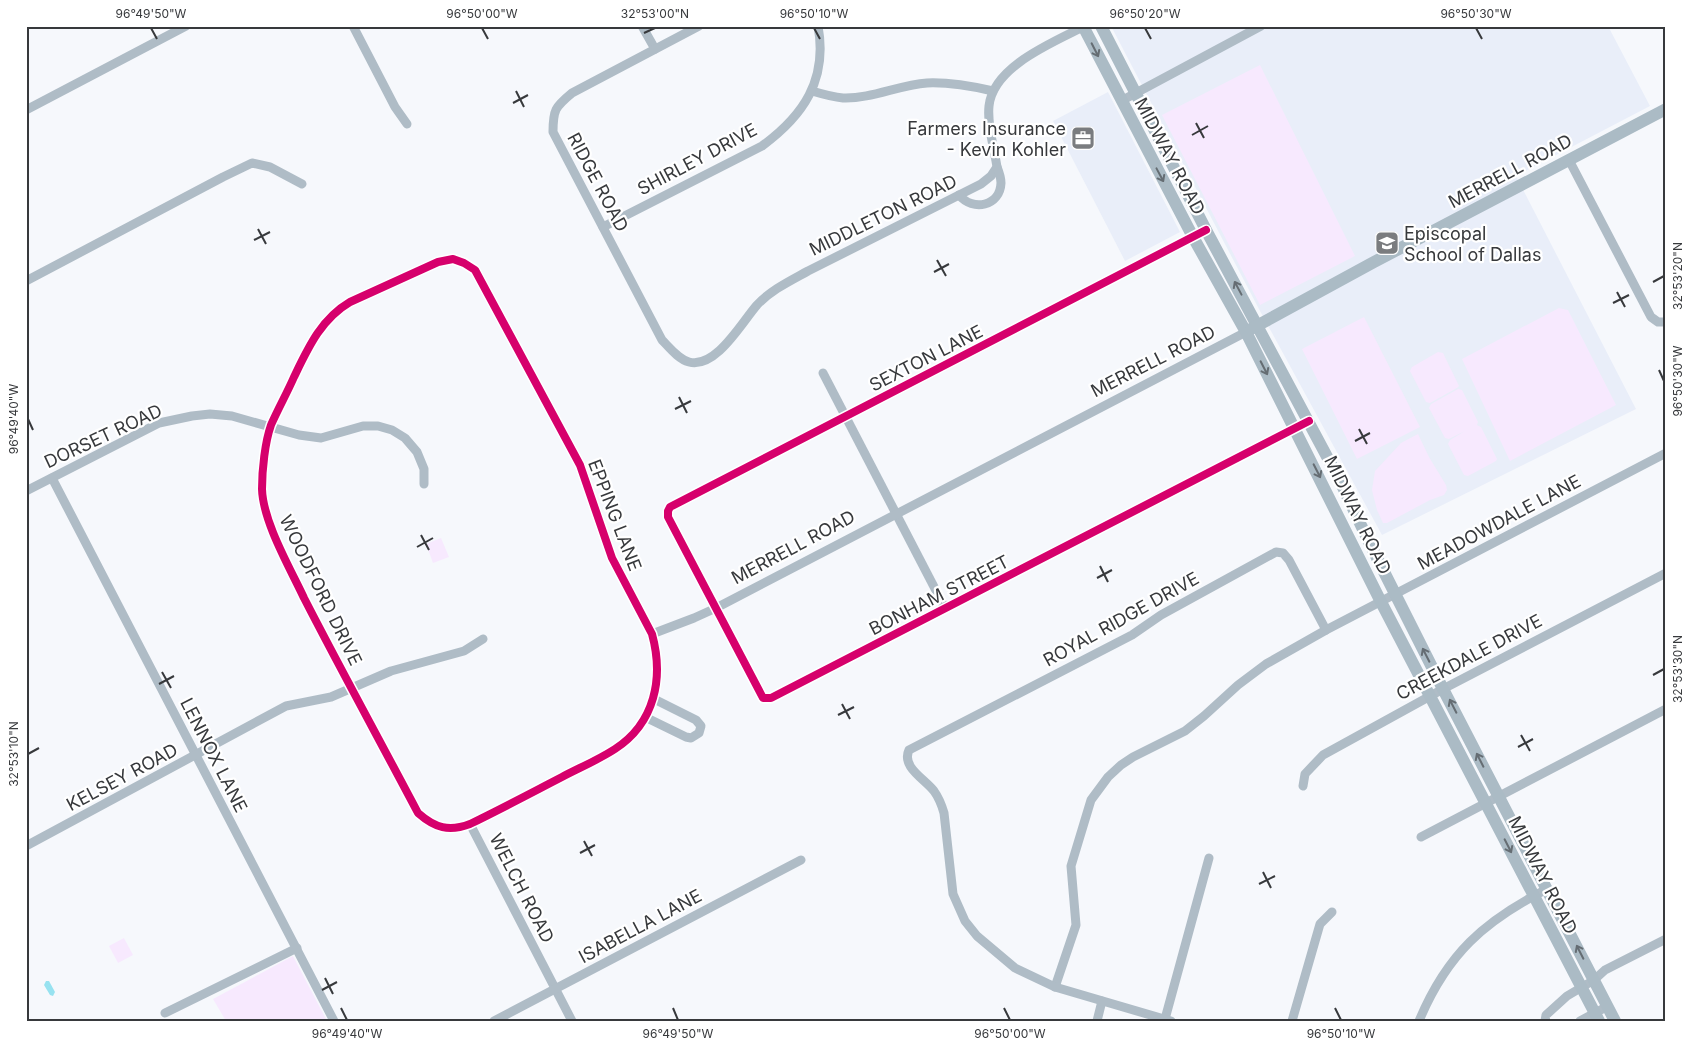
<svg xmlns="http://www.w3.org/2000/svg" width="1692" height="1047" font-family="Inter,sans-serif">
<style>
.built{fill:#e9eef9}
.green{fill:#f7e9fe}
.water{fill:#97e2f0}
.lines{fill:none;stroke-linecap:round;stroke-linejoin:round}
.street{stroke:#afbcc6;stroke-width:9}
.secondary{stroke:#abbbc5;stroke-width:12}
.cycleway-casing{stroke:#fff;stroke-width:11}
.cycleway{stroke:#d6006c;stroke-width:8}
.oneway{stroke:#656d73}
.ticks{fill:none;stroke:#37393c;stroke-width:2}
.labels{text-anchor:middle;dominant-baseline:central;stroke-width:4.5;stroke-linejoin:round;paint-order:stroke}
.poi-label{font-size:18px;fill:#37393c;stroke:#fff;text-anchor:end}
.street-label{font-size:18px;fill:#37393c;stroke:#fff}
.neatline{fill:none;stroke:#37393c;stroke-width:2}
.ticks-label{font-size:12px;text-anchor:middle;fill:#37393c}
</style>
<rect width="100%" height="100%" fill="#f6f8fc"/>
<g class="built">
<path d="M 1111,26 L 1608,26 L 1650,106 L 1516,176 L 1636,409 L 1382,535 L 1260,311 Z"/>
<path d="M 1108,92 L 1180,232 L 1125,261 L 1053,121 Z"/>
</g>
<g class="green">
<path d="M 1260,65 L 1355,256 L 1260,305 L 1162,115 Z"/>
<path d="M 1559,308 L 1568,310 L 1616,405 L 1510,461 L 1462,359 Z"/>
<path d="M 1364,317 L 1420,427 L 1357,459 L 1302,349 Z"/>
<path d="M 1438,352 L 1443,353 L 1459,386 L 1457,388 L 1430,403 L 1426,402 L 1410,371 L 1412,367 Z"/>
<path d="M 1458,389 L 1462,390 L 1478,422 L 1477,425 L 1481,427 L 1497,459 L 1496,461 L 1468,476 L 1464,475 L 1448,444 L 1450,440 L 1465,431 L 1449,439 L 1445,438 L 1429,408 L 1431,404 Z"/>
<path d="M 1418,434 L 1429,457 L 1446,485 L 1447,490 L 1444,495 L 1430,500 L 1387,523 L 1383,523 L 1377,510 L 1372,490 L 1375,471 L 1401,443 Z"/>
<path d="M 441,538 L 449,557 L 433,563 L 426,544 Z"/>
<path d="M 124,938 L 133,955 L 118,963 L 109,946 Z"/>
<path d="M 293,956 L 327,1021 L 226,1021 L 213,999 Z"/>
</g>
<path class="water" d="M 46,981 L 49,981 L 55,992 L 53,996 L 50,995 L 44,985 Z"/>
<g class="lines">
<g class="street">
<path d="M 353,26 L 395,107 L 407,124"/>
<path d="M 642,26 L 655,49"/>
<path d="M 699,26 L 572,93 C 555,107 553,110 553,132 L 662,340 C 669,347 678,359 689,362 C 716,369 742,322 757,305 C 771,290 790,281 808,271 L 981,184 L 991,176 L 997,167 C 994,147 987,125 989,106 C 993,66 1054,42 1085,26"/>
<path d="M 812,91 C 822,94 832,97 843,98 C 871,99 899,85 927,83 C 949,82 971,86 993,91"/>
<path d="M 1121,101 L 1261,26"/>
<path d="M 26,110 L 186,26"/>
<path d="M 1569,160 L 1651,317 L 1658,322 L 1666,322"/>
<path d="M 959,195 C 973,212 1000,206 1001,183 C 1001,177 999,172 997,167"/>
<path d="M 603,227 L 762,146 C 803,116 828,80 818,26"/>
<path d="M 1206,230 L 670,507 L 668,511 L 668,517 L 763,698 L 771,698 L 1309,421"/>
<path d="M 453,259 L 464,263 L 475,270 L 580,465 L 612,558 L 652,634 C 664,678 655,723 615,749 C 598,760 579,768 562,777 C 531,793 501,809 470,824 C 449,832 435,828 418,813 C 380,741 341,670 304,598 C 290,568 263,522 262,489 C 262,470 265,442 271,425 C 278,409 287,393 294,377 C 308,348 321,319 350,302 L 438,262 Z"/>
<path d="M 26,281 L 223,177 L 252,163 L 270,167 L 302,184"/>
<path d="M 823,373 L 945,608"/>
<path d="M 52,478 L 334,1021"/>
<path d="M 26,491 L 159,423 L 192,416 L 210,414 L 232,416 L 299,435 L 321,438 L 363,426 L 378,426 L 392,430 L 405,438 L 417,452 L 424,469 L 424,484"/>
<path d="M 652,634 L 694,618 L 716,608 L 1246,332"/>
<path d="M 645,717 L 686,737 L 691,738 L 699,733 L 701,726 L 696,720 L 654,699"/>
<path d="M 1303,786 L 1305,774 L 1323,755 L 1443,689 L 1666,573"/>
<path d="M 470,824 L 572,1021"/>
<path d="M 1421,837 L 1666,709"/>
<path d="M 26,846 L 286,706 L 331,697 L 391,671 L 464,651 L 483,639"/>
<path d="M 1055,987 L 1076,925 L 1071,866 L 1091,800 L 1108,777 L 1121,765 L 1133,757 L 1185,731 L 1204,716 L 1238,685 L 1266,664 L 1326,630 L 1666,453"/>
<path d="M 165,1013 L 297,948"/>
<path d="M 1165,1019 L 1209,858"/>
<path d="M 494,1021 L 801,860"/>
<path d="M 1097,1021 L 1102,1001"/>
<path d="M 1171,1021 L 1055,987 L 1015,968 L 977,936 L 965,921 L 953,894 L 944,813 C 942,806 939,798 934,791 C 925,779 901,767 909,750 L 1132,635 L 1161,615 L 1276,552 L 1283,553 L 1289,560 L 1326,630"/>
<path d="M 1292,1021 L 1320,924 L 1332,912"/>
<path d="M 1419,1021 C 1447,954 1484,921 1547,889"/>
<path d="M 1545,1021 L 1546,1015 L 1567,996 L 1594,980 L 1605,970 L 1666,939"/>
<path d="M 1580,1021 L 1608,1006"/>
</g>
<g class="secondary">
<path d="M 1083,26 L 1193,237 L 1246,332 L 1381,602 L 1599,1021"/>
<path d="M 1101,26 L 1206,230 L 1340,481 L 1368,540 L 1443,689 L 1615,1021"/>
<path d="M 1251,329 L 1374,262 L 1666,109"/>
</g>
<g class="cycleway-casing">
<g id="cycleway">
<path d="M 1206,230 L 670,507 L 668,511 L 668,517 L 763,698 L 771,698 L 1309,421"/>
<path d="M 453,259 L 464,263 L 475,270 L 580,465 L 612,558 L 652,634 C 664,678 655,723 615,749 C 598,760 579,768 562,777 C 531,793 501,809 470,824 C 449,832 435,828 418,813 C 380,741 341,670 304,598 C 290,568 263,522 262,489 C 262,470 265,442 271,425 C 278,409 287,393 294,377 C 308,348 321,319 350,302 L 438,262 Z"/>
</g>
</g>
<use href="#cycleway" class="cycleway"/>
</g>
<defs><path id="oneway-shaft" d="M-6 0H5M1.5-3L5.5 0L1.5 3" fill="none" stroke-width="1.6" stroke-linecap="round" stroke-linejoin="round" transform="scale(1.25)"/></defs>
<g class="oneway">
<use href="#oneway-shaft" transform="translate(1095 50) rotate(63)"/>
<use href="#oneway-shaft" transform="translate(1160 175) rotate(62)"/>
<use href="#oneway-shaft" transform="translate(1238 288) rotate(-118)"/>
<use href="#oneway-shaft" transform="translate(1264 368) rotate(63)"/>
<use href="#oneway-shaft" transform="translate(1317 471) rotate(63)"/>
<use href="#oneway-shaft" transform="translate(1426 655) rotate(-117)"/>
<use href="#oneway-shaft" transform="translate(1453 706) rotate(-117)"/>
<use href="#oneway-shaft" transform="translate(1480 760) rotate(-117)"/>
<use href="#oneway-shaft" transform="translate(1508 846) rotate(63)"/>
<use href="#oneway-shaft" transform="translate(1580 952) rotate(-117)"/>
</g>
<path class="ticks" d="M 151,28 L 157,39M 482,28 L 488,39M 814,28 L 820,39M 1145,28 L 1151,39M 1476,28 L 1482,39M 644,33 L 655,28M 516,91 L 524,107M 513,103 L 528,95M 1196,123 L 1204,138M 1192,135 L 1208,126M 258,229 L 266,244M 254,240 L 270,232M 937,260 L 946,276M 934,272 L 949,264M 1653,282 L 1664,276M 1617,292 L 1625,307M 1613,303 L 1629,295M 1659,370 L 1664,381M 679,397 L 687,413M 675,409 L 691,401M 28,419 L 33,430M 1359,429 L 1367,444M 1355,441 L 1370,433M 421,535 L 429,550M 417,547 L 433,538M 1100,566 L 1108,582M 1097,578 L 1112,570M 162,672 L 171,688M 1653,675 L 1664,669M 159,684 L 174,676M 842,704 L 850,719M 838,715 L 854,707M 1521,735 L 1530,751M 1518,747 L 1533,739M 28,754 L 39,748M 584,841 L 592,856M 580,853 L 595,845M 1263,872 L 1271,888M 1259,884 L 1275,876M 325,978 L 333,994M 322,990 L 337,982M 341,1008 L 347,1020M 673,1008 L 678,1020M 1004,1008 L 1010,1020M 1335,1008 L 1341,1020"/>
<defs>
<g id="office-square" transform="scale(1.25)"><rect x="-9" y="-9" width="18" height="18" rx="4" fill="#7a7c7f" stroke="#fff"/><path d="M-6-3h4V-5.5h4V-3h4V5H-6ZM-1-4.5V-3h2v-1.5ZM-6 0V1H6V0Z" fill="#fff"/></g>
<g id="school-square" transform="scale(1.25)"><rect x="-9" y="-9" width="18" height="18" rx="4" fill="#7a7c7f" stroke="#fff"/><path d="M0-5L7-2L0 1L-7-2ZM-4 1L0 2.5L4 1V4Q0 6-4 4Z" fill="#fff"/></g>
</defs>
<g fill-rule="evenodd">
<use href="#office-square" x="1083" y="138"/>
<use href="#school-square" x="1387" y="243"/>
</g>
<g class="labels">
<g class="poi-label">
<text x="1066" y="128">Farmers Insurance<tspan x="1066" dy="21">- Kevin Kohler</tspan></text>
<text x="1404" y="233" text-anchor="start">Episcopal<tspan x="1404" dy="21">School of Dallas</tspan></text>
</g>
<g class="street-label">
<text transform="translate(1170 156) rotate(62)">MIDWAY ROAD</text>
<text transform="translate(697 159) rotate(-28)">SHIRLEY DRIVE</text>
<text transform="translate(1510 171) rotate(-28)">MERRELL ROAD</text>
<text transform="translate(598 182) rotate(62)">RIDGE ROAD</text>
<text transform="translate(883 215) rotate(-26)">MIDDLETON ROAD</text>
<text transform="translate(926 358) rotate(-27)">SEXTON LANE</text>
<text transform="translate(1153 361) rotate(-27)">MERRELL ROAD</text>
<text transform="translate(103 436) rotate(-25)">DORSET ROAD</text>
<text transform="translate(615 515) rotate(69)">EPPING LANE</text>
<text transform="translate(1358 515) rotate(64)">MIDWAY ROAD</text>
<text transform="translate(1499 522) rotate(-28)">MEADOWDALE LANE</text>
<text transform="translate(793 547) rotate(-28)">MERRELL ROAD</text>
<text transform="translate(321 590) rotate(64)">WOODFORD DRIVE</text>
<text transform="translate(939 595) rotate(-27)">BONHAM STREET</text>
<text transform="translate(1121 619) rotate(-29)">ROYAL RIDGE DRIVE</text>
<text transform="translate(1469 657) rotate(-28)">CREEKDALE DRIVE</text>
<text transform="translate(214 755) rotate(63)">LENNOX LANE</text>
<text transform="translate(122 777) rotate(-28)">KELSEY ROAD</text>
<text transform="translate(1543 875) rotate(63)">MIDWAY ROAD</text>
<text transform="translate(522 888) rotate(63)">WELCH ROAD</text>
<text transform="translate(640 926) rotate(-28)">ISABELLA LANE</text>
</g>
</g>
<rect width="1692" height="1047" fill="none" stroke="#ffffff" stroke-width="55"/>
<rect x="28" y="28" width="1636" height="992" class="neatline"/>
<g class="ticks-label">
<text x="151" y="18">96°49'50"W</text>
<text x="482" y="18">96°50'00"W</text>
<text x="655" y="18">32°53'00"N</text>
<text x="814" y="18">96°50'10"W</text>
<text x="1145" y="18">96°50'20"W</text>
<text x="1476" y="18">96°50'30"W</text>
<text transform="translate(1678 276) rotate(-90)" y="4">32°53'20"N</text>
<text transform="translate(1678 381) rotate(-90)" y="4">96°50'30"W</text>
<text transform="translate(14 419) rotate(-90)" y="4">96°49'40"W</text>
<text transform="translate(1678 669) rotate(-90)" y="4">32°53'30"N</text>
<text transform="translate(14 754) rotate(-90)" y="4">32°53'10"N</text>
<text x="347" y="1038">96°49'40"W</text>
<text x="678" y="1038">96°49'50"W</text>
<text x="1010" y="1038">96°50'00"W</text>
<text x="1341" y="1038">96°50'10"W</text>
</g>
</svg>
